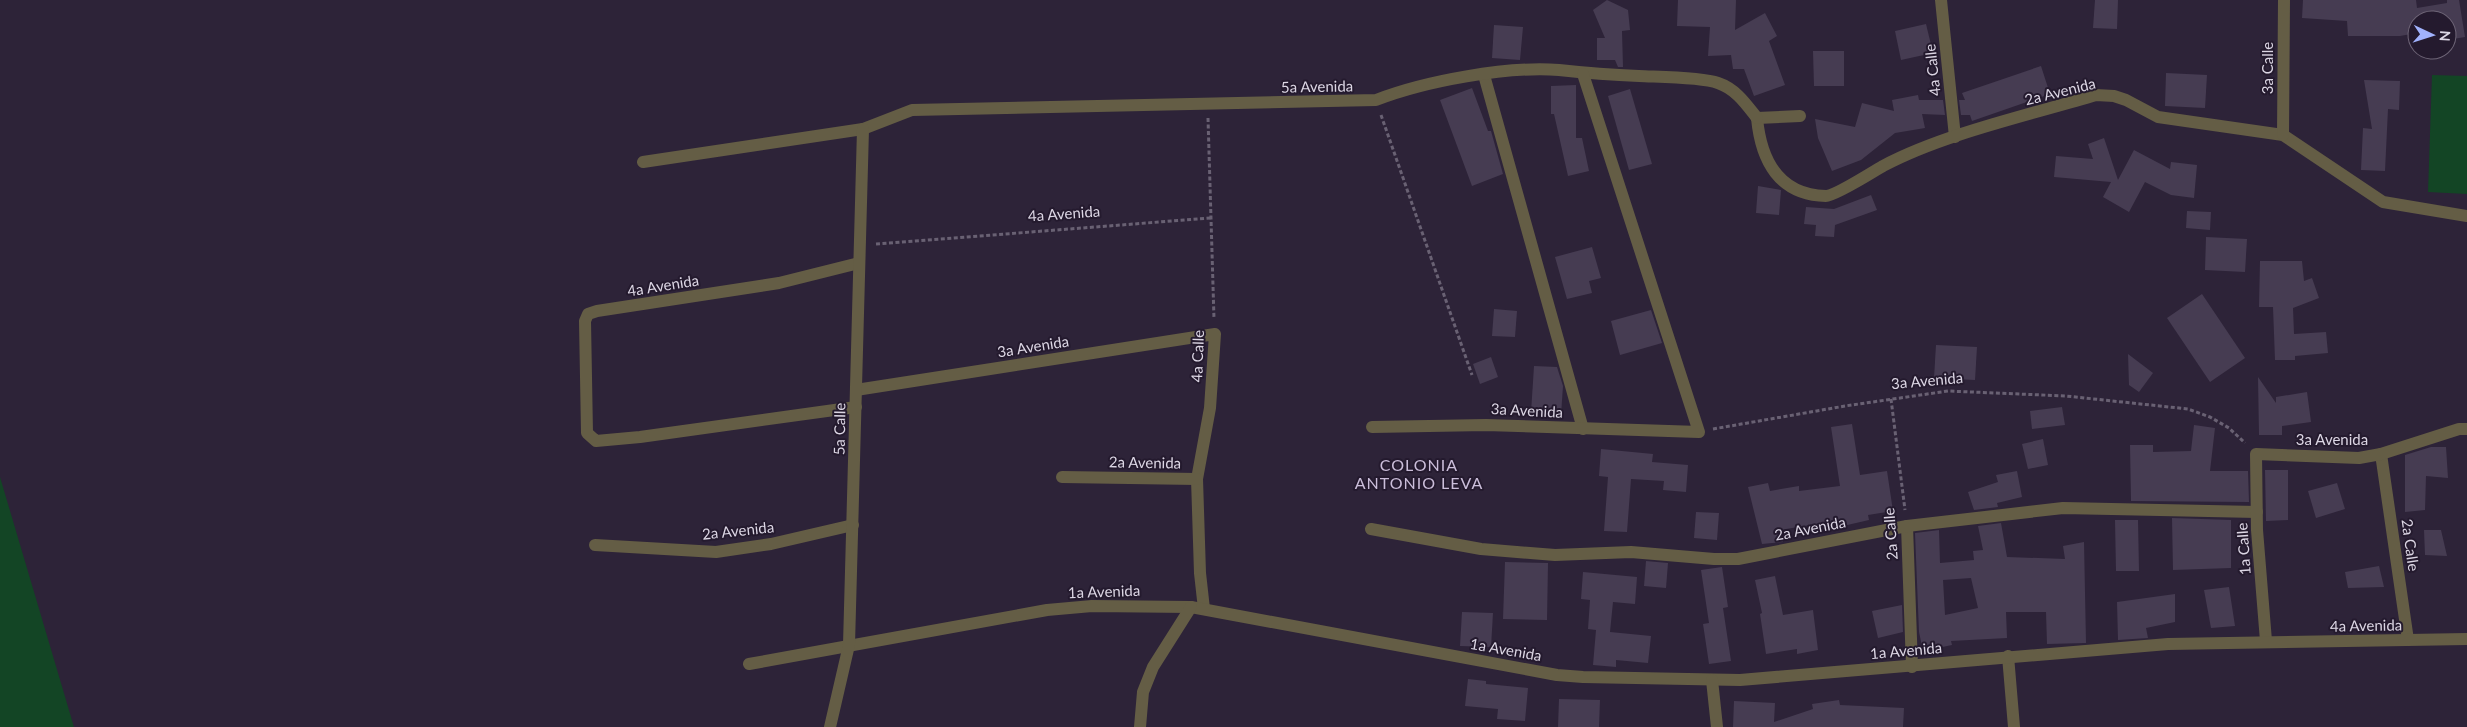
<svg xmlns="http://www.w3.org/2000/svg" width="2467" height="727" font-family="Lato,sans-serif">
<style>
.green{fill:#134525}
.building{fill:#463c52;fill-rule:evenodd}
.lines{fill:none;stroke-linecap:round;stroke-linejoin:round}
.path{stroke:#696173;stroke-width:3;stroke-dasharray:4 2.5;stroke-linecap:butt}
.minor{stroke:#645d45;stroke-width:12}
.labels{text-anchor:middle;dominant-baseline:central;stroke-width:4;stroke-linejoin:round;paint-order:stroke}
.street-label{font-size:15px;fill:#dcd6e4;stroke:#241a2e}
.neighbourhood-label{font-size:16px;letter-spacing:1px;fill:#cbbeda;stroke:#241a2e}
</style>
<rect width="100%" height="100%" fill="#2d2338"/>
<g class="green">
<path d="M 2432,75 L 2467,76 L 2467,194 L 2428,192 Z"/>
<path d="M 0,477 L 74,727 L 0,727 Z"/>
</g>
<g class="building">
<path d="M 1607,0 L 1628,10 L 1630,30 L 1622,31 L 1623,67 L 1618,67 L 1615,60 L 1597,60 L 1597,38 L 1605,38 L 1593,10 Z"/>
<path d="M 1678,0 L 1736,0 L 1735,30 L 1765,13 L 1777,36 L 1769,41 L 1785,85 L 1754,96 L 1744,69 L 1733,69 L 1731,55 L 1708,56 L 1710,27 L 1677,26 Z"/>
<path d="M 2095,0 L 2118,0 L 2117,29 L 2093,28 Z"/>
<path d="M 2303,0 L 2416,0 L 2417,8 L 2447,3 L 2447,0 L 2459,0 L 2465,37 L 2447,40 L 2447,20 L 2417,20 L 2417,33 L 2400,36 L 2348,36 L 2347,21 L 2302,18 Z"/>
<path d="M 1926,24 L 1933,53 L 1901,60 L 1895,31 Z"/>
<path d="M 1494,25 L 1523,27 L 1520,60 L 1492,58 Z"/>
<path d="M 1813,51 L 1844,51 L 1844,86 L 1814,86 Z"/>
<path d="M 2041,66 L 2050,94 L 1972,121 L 1970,115 L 1961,115 L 1959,100 L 1965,100 L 1962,93 Z"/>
<path d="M 2166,73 L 2207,75 L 2205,108 L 2165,106 Z"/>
<path d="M 2364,80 L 2400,81 L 2399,110 L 2388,109 L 2385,171 L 2361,170 L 2363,128 L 2372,129 Z"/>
<path d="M 1576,85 L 1576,138 L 1582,138 L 1589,171 L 1568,176 L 1554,114 L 1551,114 L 1551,86 Z"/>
<path d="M 1472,88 L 1488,131 L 1491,131 L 1503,174 L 1472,186 L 1440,100 Z"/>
<path d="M 1630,89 L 1652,164 L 1629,170 L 1608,96 Z"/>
<path d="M 1918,95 L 1919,100 L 1943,100 L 1945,115 L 1922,114 L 1925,128 L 1895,133 L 1861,160 L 1832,171 L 1818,138 L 1815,119 L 1855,127 L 1862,103 L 1894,111 L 1892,100 Z"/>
<path d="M 2104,138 L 2118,180 L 2134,150 L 2170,169 L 2171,162 L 2197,165 L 2194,198 L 2171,195 L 2145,182 L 2129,212 L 2103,197 L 2111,182 L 2054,177 L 2056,156 L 2093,159 L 2088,144 Z"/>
<path d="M 1758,186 L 1781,190 L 1779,215 L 1756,213 Z"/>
<path d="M 1871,195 L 1877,210 L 1835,225 L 1834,237 L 1815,236 L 1816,225 L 1804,224 L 1806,207 L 1834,209 Z"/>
<path d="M 2187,211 L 2211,212 L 2210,230 L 2186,228 Z"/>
<path d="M 2206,237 L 2247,239 L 2245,272 L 2205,270 Z"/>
<path d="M 1592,247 L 1601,278 L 1589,281 L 1592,293 L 1567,299 L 1555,257 Z"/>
<path d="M 2260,261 L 2302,261 L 2304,281 L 2312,278 L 2319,298 L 2293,308 L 2294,334 L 2326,332 L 2328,353 L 2295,356 L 2295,360 L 2275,360 L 2273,307 L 2259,307 Z"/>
<path d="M 2202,294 L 2245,358 L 2210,382 L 2167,318 Z"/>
<path d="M 1494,309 L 1517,311 L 1515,337 L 1492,336 Z"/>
<path d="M 1651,310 L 1662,343 L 1620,355 L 1611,321 Z"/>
<path d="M 1936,345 L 1977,347 L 1975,380 L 1934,378 Z"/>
<path d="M 2128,354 L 2153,373 L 2139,392 L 2129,385 Z"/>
<path d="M 1491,357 L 1498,377 L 1480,384 L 1473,364 Z"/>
<path d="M 1534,366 L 1557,367 L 1563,386 L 1561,415 L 1531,413 Z"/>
<path d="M 2258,377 L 2276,403 L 2276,397 L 2307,392 L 2311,422 L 2282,426 L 2282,435 L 2259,435 Z"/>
<path d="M 2062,407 L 2065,425 L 2032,429 L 2030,411 Z"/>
<path d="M 1852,424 L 1860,475 L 1887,471 L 1893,511 L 1868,515 L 1869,520 L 1843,526 L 1822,529 L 1822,523 L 1780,530 L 1783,542 L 1762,544 L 1748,487 L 1768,483 L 1770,491 L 1799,486 L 1799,491 L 1840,486 L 1831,427 Z"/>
<path d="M 2194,425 L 2215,428 L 2210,471 L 2248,471 L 2249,502 L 2131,501 L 2130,445 L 2153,445 L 2153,452 L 2191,451 Z"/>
<path d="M 2043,439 L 2048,465 L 2028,469 L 2022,444 Z"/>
<path d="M 2431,447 L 2446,447 L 2448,478 L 2426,476 L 2425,510 L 2405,512 L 2405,455 Z"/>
<path d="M 1601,449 L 1653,454 L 1652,462 L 1688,465 L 1686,492 L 1663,490 L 1664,481 L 1631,479 L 1627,532 L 1604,531 L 1608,477 L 1599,476 Z"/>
<path d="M 2265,470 L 2288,470 L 2288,520 L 2266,521 Z"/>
<path d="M 2017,471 L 2022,497 L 1997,503 L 1998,507 L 1974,510 L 1968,492 L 1998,482 L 1996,475 Z"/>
<path d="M 2337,483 L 2345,509 L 2316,518 L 2308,491 Z"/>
<path d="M 1696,512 L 1719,513 L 1717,540 L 1694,538 Z"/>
<path d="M 2172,518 L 2231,520 L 2231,568 L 2173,570 Z"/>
<path d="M 2115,520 L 2138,520 L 2139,571 L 2116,571 Z"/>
<path d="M 2001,523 L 2007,557 L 2065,559 L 2063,546 L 2084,542 L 2086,643 L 2047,644 L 2046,612 L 2006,612 L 2007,638 L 1951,641 L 1952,645 L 1923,651 L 1919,632 L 1915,533 L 1939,530 L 1940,563 L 1974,560 L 1973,551 L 1983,550 L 1978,526 ZM 1971,578 L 1978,608 L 1945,615 L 1943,580 Z"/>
<path d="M 2424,530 L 2441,530 L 2447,556 L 2425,555 Z"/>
<path d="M 1646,561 L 1668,563 L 1666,588 L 1644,586 Z"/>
<path d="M 1505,562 L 1548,563 L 1547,620 L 1503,619 Z"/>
<path d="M 2379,566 L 2384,587 L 2348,588 L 2345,572 Z"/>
<path d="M 1722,567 L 1728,607 L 1723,608 L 1731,661 L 1709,664 L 1703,624 L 1709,623 L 1701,570 Z"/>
<path d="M 1583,572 L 1637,577 L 1635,604 L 1613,602 L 1610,632 L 1651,636 L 1648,663 L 1616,660 L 1616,667 L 1593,665 L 1596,630 L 1588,629 L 1590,600 L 1581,599 Z"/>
<path d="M 1775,576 L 1783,615 L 1813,610 L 1818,650 L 1797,654 L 1797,649 L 1766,654 L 1760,614 L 1762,613 L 1755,580 Z"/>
<path d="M 2229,587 L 2235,626 L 2211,628 L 2204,590 Z"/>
<path d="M 2175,594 L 2175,622 L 2146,628 L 2148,638 L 2118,640 L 2117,602 Z"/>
<path d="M 1902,605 L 1903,632 L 1878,638 L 1872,611 Z"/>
<path d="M 1462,612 L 1493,613 L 1491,647 L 1460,646 Z"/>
<path d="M 1468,679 L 1486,681 L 1486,684 L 1528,688 L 1525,721 L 1497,719 L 1498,709 L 1465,706 Z"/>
<path d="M 1559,699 L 1600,700 L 1599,727 L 1558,727 Z"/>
<path d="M 1839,700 L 1840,705 L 1904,708 L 1903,727 L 1733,727 L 1734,701 L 1775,703 L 1774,722 L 1813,709 L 1812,704 Z"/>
</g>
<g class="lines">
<g class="path">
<path d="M 1381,115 L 1472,375"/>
<path d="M 1208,118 L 1214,319"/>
<path d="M 876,244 L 1211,218"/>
<path d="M 1891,399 L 1905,510"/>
<path d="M 1713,429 L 1845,406 L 1948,391 L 2066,396 L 2188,409 L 2210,417 L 2229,428 L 2245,443"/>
</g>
<g class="minor">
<path d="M 1941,0 L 1955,137"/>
<path d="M 1484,75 L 1583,429"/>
<path d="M 1757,118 C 1761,161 1779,195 1826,196 C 1835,196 1873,172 1883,166 C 1943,134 2029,115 2096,95 L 2114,96 L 2126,100 L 2158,117 L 2283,135 L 2383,202 L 2467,216"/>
<path d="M 1757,118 L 1800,116"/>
<path d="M 2283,135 L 2284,0"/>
<path d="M 643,162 L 863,129 L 912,110 L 1376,100 C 1425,81 1507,66 1559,70 C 1586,73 1612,75 1639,76 C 1658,77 1701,77 1718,83 C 1736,89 1746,104 1757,118"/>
<path d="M 856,390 L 1215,334 L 1210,408 L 1197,479 L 1200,573 L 1204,609"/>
<path d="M 856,407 L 640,437 L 596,441 L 587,433 L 585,321 L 588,314 L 597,311 L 779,283 L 859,263"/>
<path d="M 1372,427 L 1486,425 L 1699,432 L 1583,74"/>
<path d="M 2381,454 L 2408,640"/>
<path d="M 1062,477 L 1197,479"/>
<path d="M 1907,526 L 1912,667"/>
<path d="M 1371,529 L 1481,549 L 1555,555 L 1631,552 L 1714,559 L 1738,559 L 1907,526 L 2063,508 L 2257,512"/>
<path d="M 595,545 L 716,552 L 771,544 L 853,525"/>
<path d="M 2266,641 L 2257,530 L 2256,454 L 2359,458 L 2381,454 L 2459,429 L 2467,429"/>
<path d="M 2008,656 L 2014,727"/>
<path d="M 749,664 L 1047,610 L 1092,606 L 1191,607 L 1557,675 L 1583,677 L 1740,680 L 2168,644 L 2467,639"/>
<path d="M 1712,680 L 1717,727"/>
<path d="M 830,727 L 849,645 L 863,129"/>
<path d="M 1140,727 L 1143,692 L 1153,667 L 1191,607"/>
</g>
</g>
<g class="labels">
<g class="street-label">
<text transform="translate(2267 68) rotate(-90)">3a Calle</text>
<text transform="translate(1932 70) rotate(-96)">4a Calle</text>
<text transform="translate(1317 86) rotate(-1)">5a Avenida</text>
<text transform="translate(2060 91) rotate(-14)">2a Avenida</text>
<text transform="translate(1064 213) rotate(-4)">4a Avenida</text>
<text transform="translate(663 285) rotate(-9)">4a Avenida</text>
<text transform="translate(1033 346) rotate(-9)">3a Avenida</text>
<text transform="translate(1197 356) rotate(-88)">4a Calle</text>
<text transform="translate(1927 380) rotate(-5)">3a Avenida</text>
<text transform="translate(1527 410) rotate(3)">3a Avenida</text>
<text transform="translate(839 429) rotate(-89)">5a Calle</text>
<text x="2332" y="439">3a Avenida</text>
<text transform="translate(1145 462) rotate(1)">2a Avenida</text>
<text transform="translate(1810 528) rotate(-11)">2a Avenida</text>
<text transform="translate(738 530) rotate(-6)">2a Avenida</text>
<text transform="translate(1890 534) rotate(-94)">2a Calle</text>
<text transform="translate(2411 545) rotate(82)">2a Calle</text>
<text transform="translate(2243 549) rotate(-94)">1a Calle</text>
<text transform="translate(1104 591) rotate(-2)">1a Avenida</text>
<text transform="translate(2366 625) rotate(-1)">4a Avenida</text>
<text transform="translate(1506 649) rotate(10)">1a Avenida</text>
<text transform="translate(1906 650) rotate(-5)">1a Avenida</text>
</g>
<g class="neighbourhood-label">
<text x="1419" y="464">COLONIA<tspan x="1419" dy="18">ANTONIO LEVA</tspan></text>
</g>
</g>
<g transform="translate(2432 35) rotate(94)"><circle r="24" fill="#241a2e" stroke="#6e6577"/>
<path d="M0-4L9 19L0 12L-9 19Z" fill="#a1b2fd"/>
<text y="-8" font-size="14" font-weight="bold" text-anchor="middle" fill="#dcd6e4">N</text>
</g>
</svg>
